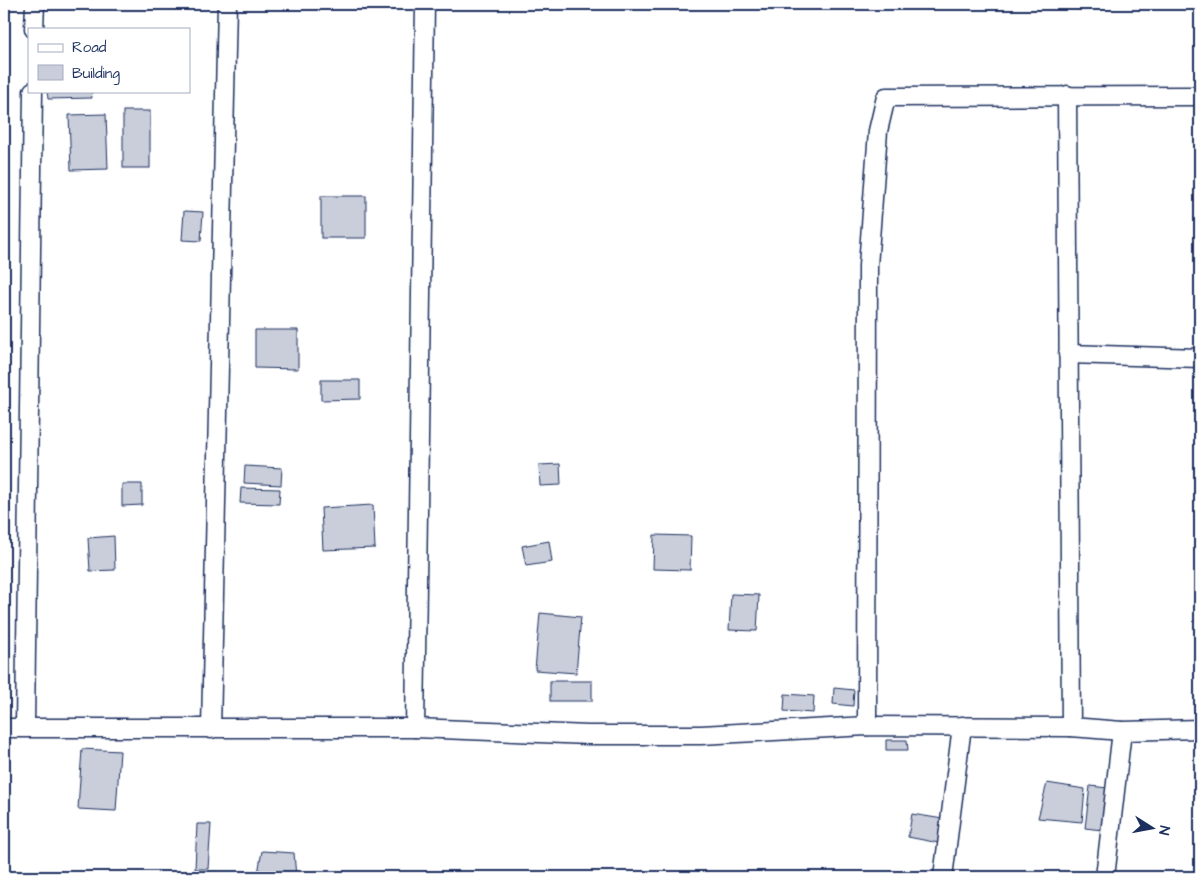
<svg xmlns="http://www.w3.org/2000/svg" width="1204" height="881" font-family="'Architects Daughter',sans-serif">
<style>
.building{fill:#caceda;stroke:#1b2f5e}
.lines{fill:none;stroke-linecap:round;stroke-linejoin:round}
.minor-casing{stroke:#1b2f5e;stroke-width:21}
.minor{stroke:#fff;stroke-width:18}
</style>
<rect width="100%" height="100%" fill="#fff"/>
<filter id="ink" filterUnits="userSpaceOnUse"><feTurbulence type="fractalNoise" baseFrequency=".02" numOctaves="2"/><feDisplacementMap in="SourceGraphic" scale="10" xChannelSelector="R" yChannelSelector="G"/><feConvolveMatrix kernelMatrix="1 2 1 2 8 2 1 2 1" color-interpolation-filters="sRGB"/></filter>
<g filter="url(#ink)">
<g class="building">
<path d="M 47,91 L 91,91 L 92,98 L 48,99 Z"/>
<rect x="123" y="111" width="27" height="57"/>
<path d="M 106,114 L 108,169 L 71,170 L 69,115 Z"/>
<rect x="321" y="196" width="45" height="42"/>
<path d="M 184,211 L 203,212 L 201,241 L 182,240 Z"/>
<path d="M 255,330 L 298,330 L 298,369 L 255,368 Z"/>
<path d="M 321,380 L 360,380 L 360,399 L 321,400 Z"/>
<path d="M 560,464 L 561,485 L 540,486 L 539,465 Z"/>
<path d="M 245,466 L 282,468 L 281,485 L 244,483 Z"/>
<path d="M 122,484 L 142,484 L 142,505 L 122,506 Z"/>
<path d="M 241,488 L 280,489 L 279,504 L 240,503 Z"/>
<path d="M 373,505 L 375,548 L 323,550 L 321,508 Z"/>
<path d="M 654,535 L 691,536 L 690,570 L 653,569 Z"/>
<path d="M 114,536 L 115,570 L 90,571 L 88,538 Z"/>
<path d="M 549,541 L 552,562 L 526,566 L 522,546 Z"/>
<path d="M 731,594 L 759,595 L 757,631 L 729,630 Z"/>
<path d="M 540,613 L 581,617 L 576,673 L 535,670 Z"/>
<rect x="550" y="681" width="42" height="20"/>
<path d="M 834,688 L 854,690 L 853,706 L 833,704 Z"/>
<path d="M 785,694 L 814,696 L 813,713 L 784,711 Z"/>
<path d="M 886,740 L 907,740 L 908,750 L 886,750 Z"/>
<path d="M 82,749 L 120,751 L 116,811 L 78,809 Z"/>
<path d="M 1047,783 L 1085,789 L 1082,822 L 1038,818 Z"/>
<path d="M 1090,786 L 1108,788 L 1102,830 L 1085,828 Z"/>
<path d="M 912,814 L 943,819 L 939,843 L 908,837 Z"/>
<path d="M 197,824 L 211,824 L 208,869 L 195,869 Z"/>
<path d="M 262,851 L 294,853 L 296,877 L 300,877 L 251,877 L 252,873 L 258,873 Z"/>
</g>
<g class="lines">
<g class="minor-casing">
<g id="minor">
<path d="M 34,29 L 35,4"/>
<path d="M 1067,95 L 1071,727"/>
<path d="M 1068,354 L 1200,358"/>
<path d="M 867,726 L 868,266 L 878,131 L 886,97 L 1200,96"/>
<path d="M 25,727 L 33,91"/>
<path d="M 4,728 L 415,728 L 588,735 L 701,735 L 867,726 L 1071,727 L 1122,731 L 1200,729"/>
<path d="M 415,728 L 425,4"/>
<path d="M 211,729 L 227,4"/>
<path d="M 943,877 L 962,726"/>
<path d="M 1105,877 L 1122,731"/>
</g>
</g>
<use href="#minor" class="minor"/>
</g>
</g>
<rect width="1204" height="881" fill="none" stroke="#fff" stroke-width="20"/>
<rect x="10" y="10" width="1184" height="861" fill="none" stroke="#1b2f5e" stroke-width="2" filter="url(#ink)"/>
<rect x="28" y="28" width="162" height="65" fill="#ffffff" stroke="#a4acbf"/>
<rect x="38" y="44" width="25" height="8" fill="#ffffff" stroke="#a4acbf"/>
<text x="72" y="52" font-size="15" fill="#1b2f5e">Road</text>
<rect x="38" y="65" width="25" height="15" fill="#caceda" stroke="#a4acbf"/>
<text x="72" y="78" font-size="15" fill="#1b2f5e">Building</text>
<g transform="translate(1152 828) rotate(101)" stroke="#ffffff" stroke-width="4" paint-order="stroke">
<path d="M0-4L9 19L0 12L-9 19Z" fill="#1b2f5e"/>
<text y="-8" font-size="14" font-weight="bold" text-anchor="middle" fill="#1b2f5e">N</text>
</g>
</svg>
